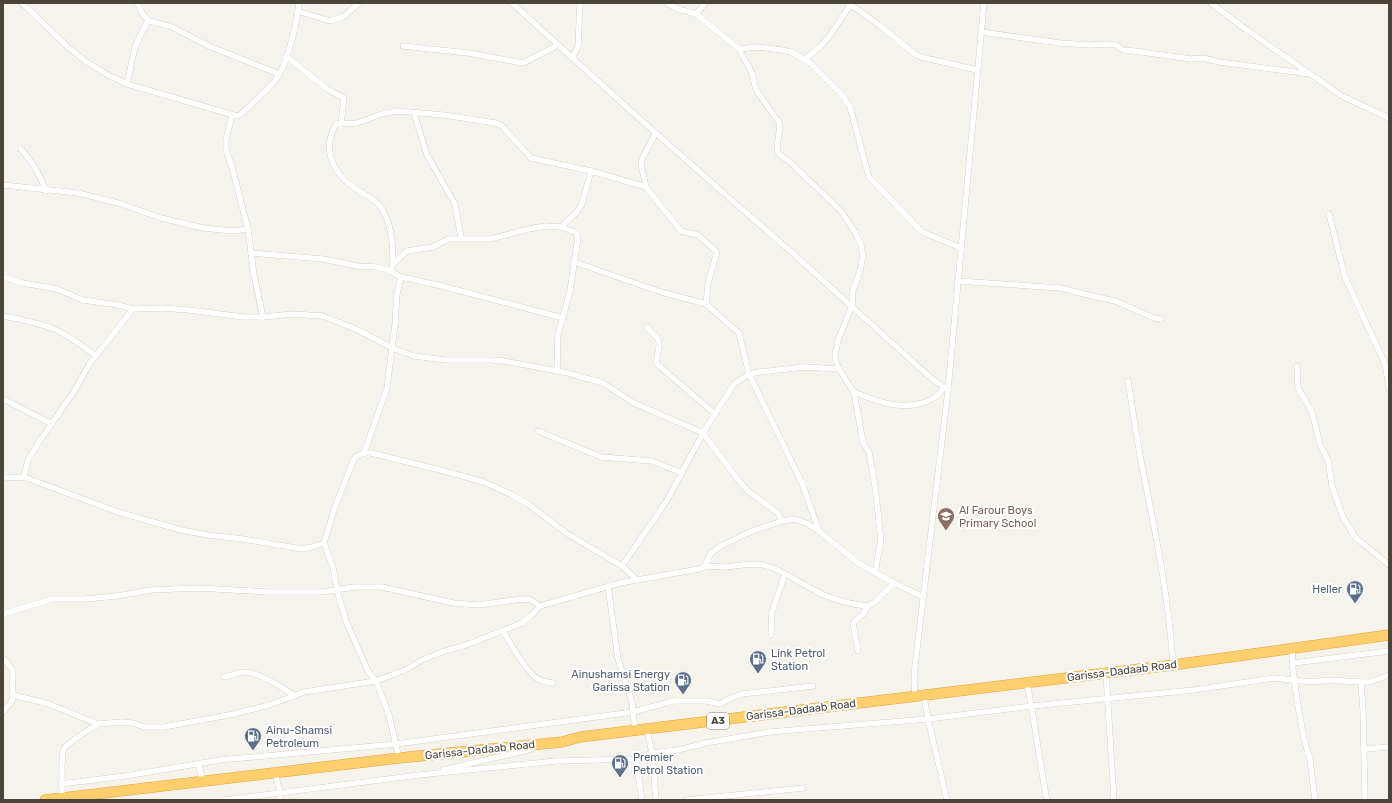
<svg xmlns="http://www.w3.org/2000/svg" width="1392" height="803" font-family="Rubik,sans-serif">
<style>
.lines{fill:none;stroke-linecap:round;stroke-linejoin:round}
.street-casing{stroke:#c2bbae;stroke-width:6}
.highway-casing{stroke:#e0a43c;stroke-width:11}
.street{stroke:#fff;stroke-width:5.5}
.highway{stroke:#ffcf6e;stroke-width:10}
.labels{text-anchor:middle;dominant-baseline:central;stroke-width:4;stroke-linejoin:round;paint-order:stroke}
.shield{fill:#fff;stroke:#817c74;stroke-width:1}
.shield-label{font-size:10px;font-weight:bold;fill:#4b4439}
.education-label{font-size:11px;fill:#785e54;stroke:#fff;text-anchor:start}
.service-label{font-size:11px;fill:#4e5e75;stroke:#fff;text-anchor:start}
.street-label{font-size:11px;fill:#4b4439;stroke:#fff}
</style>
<rect width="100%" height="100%" fill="#f6f3ec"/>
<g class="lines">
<g class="street-casing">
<g id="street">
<path d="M 22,3 L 68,47 L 85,61 L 108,75 L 127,84 L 237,116 L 240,115 C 251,104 264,94 274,82 C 287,67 297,23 299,3"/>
<path d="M 512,3 L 632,112 L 736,204 L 788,249 L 931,378 L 948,390"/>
<path d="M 667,3 L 678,9 L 696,14 L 739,49 L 752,73 L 756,90 L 780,124 L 777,149 L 778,153 L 791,163 L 841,211 L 855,232 L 861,245 L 863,256 L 860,271 L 853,290 L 852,306 L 839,337 L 835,354 L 836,362 L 839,369 L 854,392 L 863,443 L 869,452 L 875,486 L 881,540 L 875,573"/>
<path d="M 848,3 L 878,24 L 915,54 L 921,57 L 977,70"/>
<path d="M 1211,3 L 1244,28 L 1342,96 L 1389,118"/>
<path d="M 298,11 L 330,21 L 343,17 L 359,3"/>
<path d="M 696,14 L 705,3"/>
<path d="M 148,20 C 156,24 164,24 172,27 L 211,47 L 279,74"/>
<path d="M 981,32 L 1060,43 L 1090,45 L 1107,44 L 1116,45 L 1123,50 L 1134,51 L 1191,59 L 1203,58 L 1219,62 L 1310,74"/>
<path d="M 403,46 L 468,53 L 523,63 L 558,45"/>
<path d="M 739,49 L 757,47 L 782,50 L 791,52 L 809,62 L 843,96 L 850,107 L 869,177 L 922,232 L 961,248"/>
<path d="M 286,56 L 327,89 L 344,98 L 341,124"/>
<path d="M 572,58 L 578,47 L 580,3"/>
<path d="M 805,59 L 820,47 L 828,38 L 851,4"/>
<path d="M 127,84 L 135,47 L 148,20 L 142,13 L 138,3"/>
<path d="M 414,113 L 427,155 L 455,204 L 461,238"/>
<path d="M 232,115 L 226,139 L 226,150 L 232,167 L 248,229 L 254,275 L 263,317"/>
<path d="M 20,148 C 32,161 40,174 46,191"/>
<path d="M 3,185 L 78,193 L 118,203 L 161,218 L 203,228 L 233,231 L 248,229"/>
<path d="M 646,187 L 641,164 L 643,157 L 656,133"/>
<path d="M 1329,214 L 1345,277 L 1385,364 L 1389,387"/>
<path d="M 561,227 L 576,213 L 582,204 L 591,171"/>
<path d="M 251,253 L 323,259 L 357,266 L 377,267 L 390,271 L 401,277 L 442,286 L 563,318"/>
<path d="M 574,262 L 661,292 L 706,304"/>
<path d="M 393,264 C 393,245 392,221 379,205 C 371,195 356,191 347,182 C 329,166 324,145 336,124 L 357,123 L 385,113 L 399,111 L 443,115 L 496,123 L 502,126 L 531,158 L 591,171 L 646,187 L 681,231 L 698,235 L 717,252 L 708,283 L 706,304 L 739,333 L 749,374 L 802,483 L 819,531"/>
<path d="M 390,271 L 393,264 L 407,251 L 433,247 L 448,239 L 490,239 L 529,229 L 545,226 L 561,227 L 575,232 L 578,237 L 570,291 L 558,334 L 557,371"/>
<path d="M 3,277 L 23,283 L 57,289 L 83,300 L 118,305 L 133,309 L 161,308 L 189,310 L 243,317 L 263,317 L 293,314 L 323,316 L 358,330 L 392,348 L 414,356 L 446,360 L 492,360 L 504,361 L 568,373 L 603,383 L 634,403 L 703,433 L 736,477 L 748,491 L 778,513 L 782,521"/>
<path d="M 957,281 L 1061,288 L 1084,294 L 1115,301 L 1154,318 L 1161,319"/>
<path d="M 3,316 C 20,319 38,323 54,329 C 69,335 82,346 96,356"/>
<path d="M 647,327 C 650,331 655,335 658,339 C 662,346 655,356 657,364 L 715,414"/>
<path d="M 1297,366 L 1298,388 L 1312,412 L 1320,445 L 1328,460 L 1332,486 L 1343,517 L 1355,537 L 1389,565"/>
<path d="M 1128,381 C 1133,411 1137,441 1143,471 C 1156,535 1169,599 1173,665"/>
<path d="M 854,392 C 876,401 898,410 922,403 C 933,399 938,397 944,387"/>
<path d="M 3,399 L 52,424"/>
<path d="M 538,431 L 601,457 L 652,461 L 682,473"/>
<path d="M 364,453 L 387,388 L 395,324 L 397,294 L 401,277"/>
<path d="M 24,477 L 28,460 L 41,439 L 75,390 L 90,363 L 133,309"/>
<path d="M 3,478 L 24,477 L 118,512 L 181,530 L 208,535 L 243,539 L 302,549 L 312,547 L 324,543"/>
<path d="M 622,566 L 666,502 L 703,433 L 734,384 L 749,374 L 759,372 L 804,367 L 839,369"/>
<path d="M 704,567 L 711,553 L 721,546 L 752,531 L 782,521 L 795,519 L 806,523 L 819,531 L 858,563 L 894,583 L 923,597"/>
<path d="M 608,586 L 618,659 L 632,702 L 635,731"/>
<path d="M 3,614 L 52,599 L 85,599 L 117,596 L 151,590 L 197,588 L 268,592 L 321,592 L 355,587 L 382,587 L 453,603 L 478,605 L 522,599 L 531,600 L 540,606"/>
<path d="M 503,631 C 510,642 526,673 538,679 C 542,682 548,682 553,683"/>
<path d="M 771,635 L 772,612 L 785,574"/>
<path d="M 1292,647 L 1293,670 L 1298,706 L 1304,739 L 1310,759 L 1315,800"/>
<path d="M 858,651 L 853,623 L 863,614 L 868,606"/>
<path d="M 3,658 L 12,669 L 13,695 L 12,701 L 3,712"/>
<path d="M 1293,663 L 1389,651"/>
<path d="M 1106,673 L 1114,800"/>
<path d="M 224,677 C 230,676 237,673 243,672 C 256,671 284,688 295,696"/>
<path d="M 1361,682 L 1363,710 L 1365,800"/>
<path d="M 1027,683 C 1035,721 1039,761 1047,800"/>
<path d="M 13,695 L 49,704 L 98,724"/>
<path d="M 924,696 L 928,719 L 947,800"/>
<path d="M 915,697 L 914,681 L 915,666 L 948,390 L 984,3"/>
<path d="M 647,730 L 652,753 L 656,800"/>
<path d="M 1364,749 L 1389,747"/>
<path d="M 399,758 L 389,715 L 376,681 L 368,671 L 346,621 L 337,590 L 333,567 L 324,543 L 335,507 L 354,459 L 357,456 L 364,453 L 371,453 L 444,471 L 484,482 L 512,495 L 528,504 L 566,533 L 622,566 L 637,580"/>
<path d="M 636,759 L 642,800"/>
<path d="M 199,764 L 202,781"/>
<path d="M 443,770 L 532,749"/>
<path d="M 275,772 L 280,793 L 280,800"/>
<path d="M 61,784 L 125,776 L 220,760 L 396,744 L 633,712 L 673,701 L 707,701 L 720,704 L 731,698 L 742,694 L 813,686"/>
<path d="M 60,799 L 62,798 L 62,764 L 63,752 L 64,748 L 76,738 L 98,724 L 121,722 L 133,723 L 144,727 L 164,727 L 234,714 L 269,705 L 304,692 L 376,681 L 405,670 L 422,660 L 442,652 L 466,645 L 522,623 L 531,616 L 540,606 L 620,583 L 699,569 C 707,565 717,567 726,567 C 736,566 747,564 757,564 C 779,566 798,583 818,592 C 831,599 853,605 868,606 L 874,603 L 894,583"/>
<path d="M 224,800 L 419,775 L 556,761 L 636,759 L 652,753 L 678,750 L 706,743 L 769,732 L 928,719 L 1032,706 L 1194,690 L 1274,678 L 1312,682 L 1328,680 L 1361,682 L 1370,682 L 1389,675"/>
<path d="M 687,800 L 803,788"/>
</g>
</g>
<g class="highway-casing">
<path id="highway" d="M 45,800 L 399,758 L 562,742 L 580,737 L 1173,665 L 1389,635"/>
</g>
<use href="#street" class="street"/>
<use href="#highway" class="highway"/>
</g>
<defs>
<g id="school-pin" transform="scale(0.9)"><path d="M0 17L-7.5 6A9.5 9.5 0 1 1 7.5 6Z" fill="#8d6e63" stroke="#fff"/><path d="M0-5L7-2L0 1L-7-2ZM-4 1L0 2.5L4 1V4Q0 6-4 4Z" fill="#fff"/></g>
<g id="fuel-pin" transform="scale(0.9)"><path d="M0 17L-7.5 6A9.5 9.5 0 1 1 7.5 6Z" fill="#5c6f8a" stroke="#fff"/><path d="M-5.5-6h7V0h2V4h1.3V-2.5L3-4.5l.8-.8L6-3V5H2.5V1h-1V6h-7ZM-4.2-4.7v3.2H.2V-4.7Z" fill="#fff"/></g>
</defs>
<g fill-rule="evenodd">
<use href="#school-pin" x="946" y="516"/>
<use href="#fuel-pin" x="1355" y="589"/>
<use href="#fuel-pin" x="758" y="659"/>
<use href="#fuel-pin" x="683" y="680"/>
<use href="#fuel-pin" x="253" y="736"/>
<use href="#fuel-pin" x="620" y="763"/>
</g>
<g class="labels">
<rect class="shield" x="707" y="713" width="22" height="16" rx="3"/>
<g class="shield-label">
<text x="718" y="721">A3</text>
</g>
<g class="education-label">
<text x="959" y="510">Al Farour Boys<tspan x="959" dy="13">Primary School</tspan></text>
</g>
<g class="service-label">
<text x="1342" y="589" text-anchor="end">Heller</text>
<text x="771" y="653">Link Petrol<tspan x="771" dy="13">Station</tspan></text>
<text x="670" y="674" text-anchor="end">Ainushamsi Energy<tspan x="670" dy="13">Garissa Station</tspan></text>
<text x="266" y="730">Ainu-Shamsi<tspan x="266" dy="13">Petroleum</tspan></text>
<text x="633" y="757">Premier<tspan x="633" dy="13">Petrol Station</tspan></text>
</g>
<g class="street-label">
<text transform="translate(1122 671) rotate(-7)">Garissa-Dadaab Road</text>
<text transform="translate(801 710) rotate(-7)">Garissa-Dadaab Road</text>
<text transform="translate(480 750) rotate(-6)">Garissa-Dadaab Road</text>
</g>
</g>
<rect width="1392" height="803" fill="none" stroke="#4b4439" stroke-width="8"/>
</svg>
